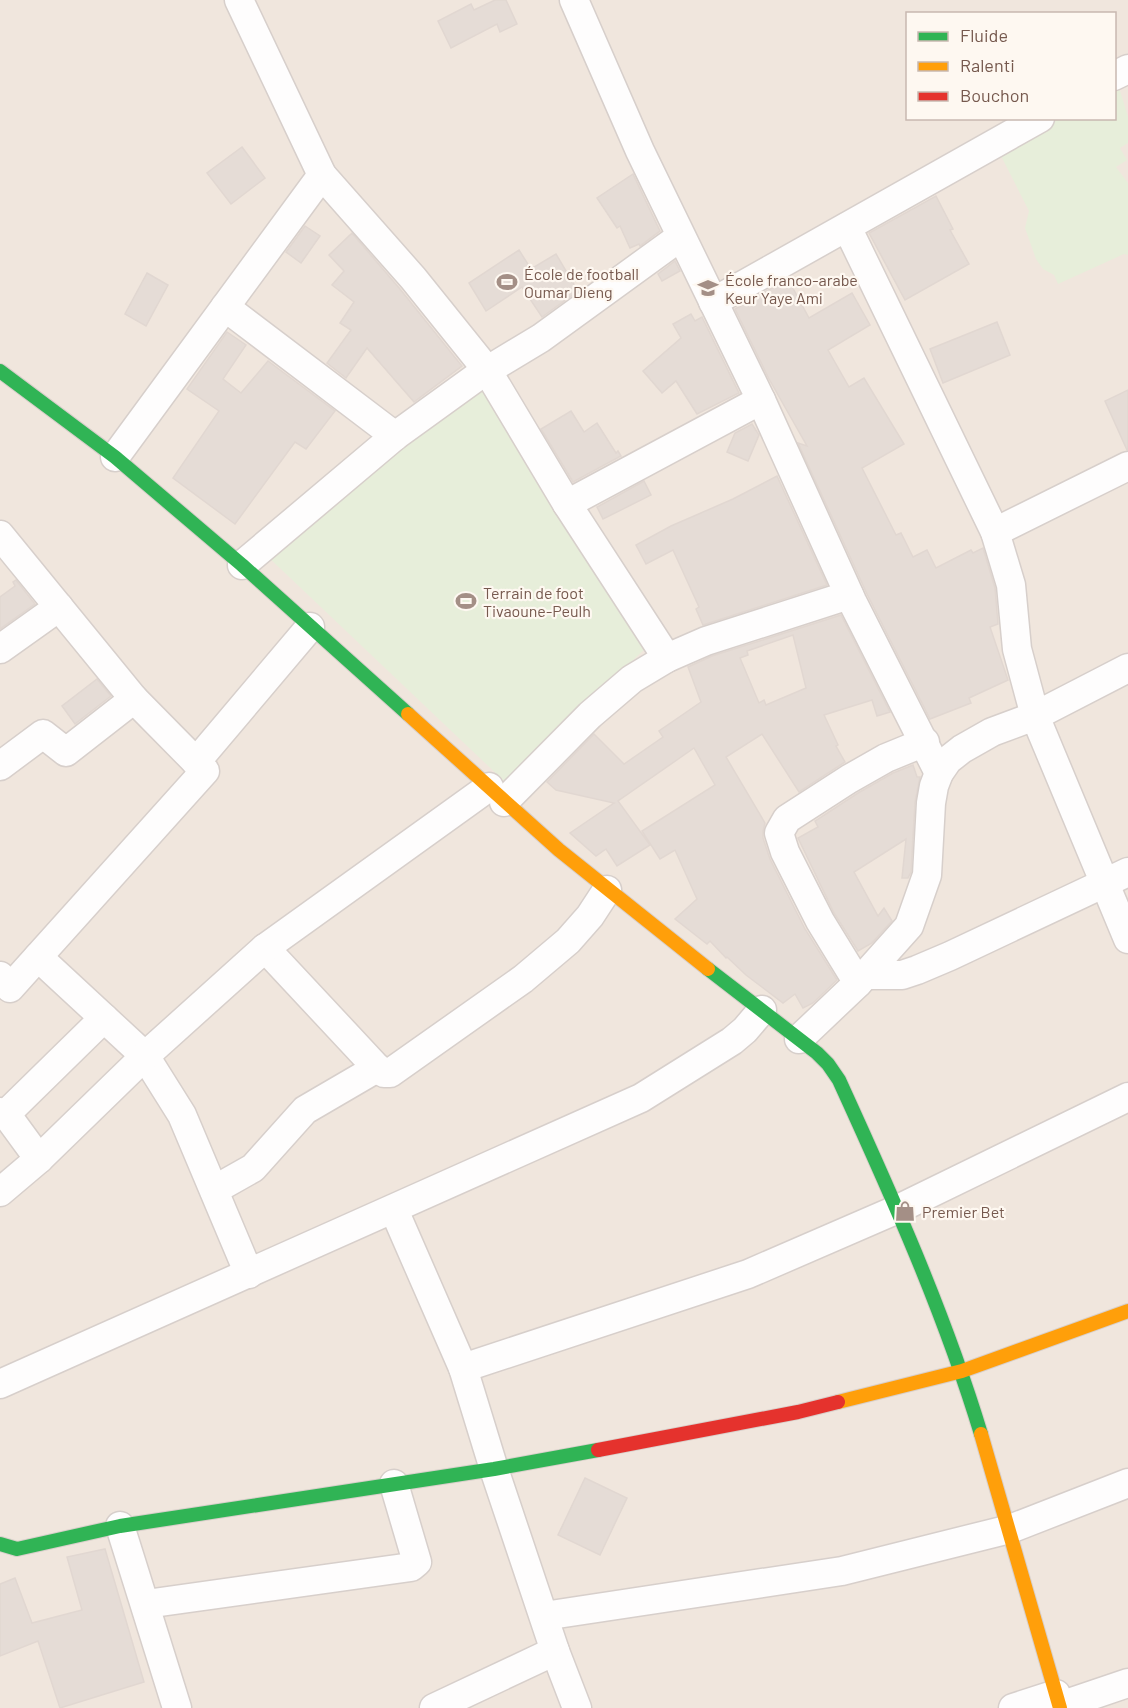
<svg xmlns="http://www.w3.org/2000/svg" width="1128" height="1708" font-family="Barlow,sans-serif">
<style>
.residential{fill:#f0e6dd;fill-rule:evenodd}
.green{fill:#e7eeda}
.building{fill:#e5dcd6;stroke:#e1d7d1;stroke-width:1.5;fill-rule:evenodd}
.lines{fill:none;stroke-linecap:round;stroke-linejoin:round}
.street-casing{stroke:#d7cfcb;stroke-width:31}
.fast-casing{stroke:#d8cfca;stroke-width:16}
.slow-casing{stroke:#d8cfca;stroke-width:16}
.jam-casing{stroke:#d8cfca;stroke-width:16}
.street{stroke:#fefdfd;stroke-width:28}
.fast{stroke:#30b455;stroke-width:14}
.slow{stroke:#ff9f0a;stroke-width:14}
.jam{stroke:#e5322d;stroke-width:14}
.labels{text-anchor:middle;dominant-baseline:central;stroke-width:4.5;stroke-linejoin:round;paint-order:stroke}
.poi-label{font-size:16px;fill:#76594e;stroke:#fef8f1;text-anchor:start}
</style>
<rect width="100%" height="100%" fill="#f8f4ef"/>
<path class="residential" d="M 0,0 L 1128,0 L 1128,1708 L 0,1708 ZM 908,14 L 1114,14 L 1114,118 L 908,118 Z"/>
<g class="green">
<path d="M 1118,84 L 1128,117 L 1128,143 L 1120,148 L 1127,160 L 1116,167 L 1128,183 L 1128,255 L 1124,254 L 1058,284 L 1054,275 L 1043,269 L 1036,259 L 1025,228 L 1029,211 L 999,152 L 1059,119 L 1114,118 L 1115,87 Z"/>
<path d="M 480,383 L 646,648 L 504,781 L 265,554 Z"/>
</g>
<g class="building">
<path d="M 495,0 L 506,0 L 517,24 L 500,32 L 497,24 L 451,48 L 438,21 L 471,4 L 474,10 Z"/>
<path d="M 242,147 L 265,178 L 231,204 L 207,173 Z"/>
<path d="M 633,174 L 660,231 L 640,246 L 639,244 L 630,248 L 620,226 L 617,228 L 597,198 Z"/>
<path d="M 936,196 L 953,229 L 950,230 L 969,264 L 905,300 L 869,233 Z"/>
<path d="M 305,226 L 320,236 L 301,263 L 286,252 Z"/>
<path d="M 352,233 L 400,289 L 462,366 L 414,402 L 367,348 L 346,378 L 327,363 L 351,330 L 340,323 L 354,302 L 332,285 L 344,271 L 329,255 Z"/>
<path d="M 519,250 L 531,269 L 556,254 L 578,291 L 542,317 L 522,287 L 486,311 L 469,283 Z"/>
<path d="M 675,261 L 680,271 L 662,281 L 658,274 Z"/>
<path d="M 147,273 L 168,285 L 146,326 L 125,314 Z"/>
<path d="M 788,279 L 809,318 L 852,293 L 870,325 L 828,350 L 849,387 L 864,378 L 904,444 L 862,468 L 896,535 L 901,533 L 913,557 L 927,550 L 936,568 L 971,550 L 973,553 L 983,548 L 995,588 L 998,624 L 990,627 L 1008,680 L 969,698 L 971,703 L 930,719 L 867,594 L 798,443 L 807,446 L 769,379 L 735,309 Z"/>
<path d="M 691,314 L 695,321 L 702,317 L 739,393 L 697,414 L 676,381 L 662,393 L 643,371 L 681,338 L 673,324 Z"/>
<path d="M 997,322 L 1010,355 L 943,383 L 930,349 Z"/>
<path d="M 227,332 L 246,345 L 223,379 L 241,393 L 268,361 L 335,411 L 306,449 L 295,442 L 235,524 L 173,478 L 219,411 L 187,389 Z"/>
<path d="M 1128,390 L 1128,450 L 1127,450 L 1105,401 Z"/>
<path d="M 571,411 L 584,432 L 597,423 L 616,453 L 618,451 L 621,456 L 573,482 L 541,429 Z"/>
<path d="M 752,424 L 759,435 L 748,461 L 727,452 L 735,433 Z"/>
<path d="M 777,476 L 827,585 L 703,625 L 696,609 L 699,607 L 673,550 L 646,564 L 636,545 L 671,526 L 733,499 Z"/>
<path d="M 644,481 L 651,495 L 603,519 L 597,507 Z"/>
<path d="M 16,580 L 35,604 L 0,629 L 0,597 L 15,586 L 13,582 Z"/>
<path d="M 841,615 L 890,712 L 877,716 L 872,700 L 824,715 L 838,745 L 836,746 L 845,762 L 799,792 L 762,734 L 726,757 L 765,823 L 763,831 L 763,838 L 770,859 L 805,929 L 837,980 L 813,1003 L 803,1008 L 795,994 L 783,1003 L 746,975 L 727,957 L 726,958 L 710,941 L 707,944 L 675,919 L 697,899 L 675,850 L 660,859 L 642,831 L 715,785 L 694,748 L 618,801 L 650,845 L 617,866 L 606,849 L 596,856 L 570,833 L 614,803 L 556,790 L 547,782 L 594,734 L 624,764 L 663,737 L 659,731 L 701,702 L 688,667 L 712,656 ZM 793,635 L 806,688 L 766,705 L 764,700 L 759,703 L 740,658 L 748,655 L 747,651 Z"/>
<path d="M 97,679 L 111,696 L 75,724 L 62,706 Z"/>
<path d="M 913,765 L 917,777 L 920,777 L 915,802 L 911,872 L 908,878 L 902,878 L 906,839 L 854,872 L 878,916 L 884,908 L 892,921 L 872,943 L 858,951 L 834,913 L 798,838 L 818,827 L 815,821 L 858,793 L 893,773 Z"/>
<path d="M 585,1478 L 627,1498 L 600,1555 L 558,1535 Z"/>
<path d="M 105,1549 L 144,1682 L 60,1708 L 38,1641 L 0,1656 L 0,1584 L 15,1578 L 32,1623 L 82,1610 L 67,1557 Z"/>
</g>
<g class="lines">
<g class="street-casing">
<g id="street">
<path d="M 239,0 L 322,175 L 413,278 L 487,370 L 567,504 L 667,658"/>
<path d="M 574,0 L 640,151 L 761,400 L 852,601 L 939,773"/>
<path d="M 1114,76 L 1128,69"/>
<path d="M 847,227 L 995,532 L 1011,585 L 1017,649 L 1035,716 L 1128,939"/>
<path d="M 713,302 L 1040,118"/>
<path d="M 225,307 L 395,436"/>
<path d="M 115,457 L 322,175"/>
<path d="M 567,504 L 761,400"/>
<path d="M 995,532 L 1128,466"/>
<path d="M 0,535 L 134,699 L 205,771 L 10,988 L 0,976"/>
<path d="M 242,565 L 395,436 L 478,376 L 541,338 L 680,237"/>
<path d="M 0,649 L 59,607"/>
<path d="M 196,762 L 310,627"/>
<path d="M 0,766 L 43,734 L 66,752 L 134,699"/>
<path d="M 504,802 L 590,715 L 632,679 L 667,658 L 706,641 L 849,595"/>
<path d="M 265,948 L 377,1068 L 384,1073 L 390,1073 L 523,979 L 568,941 L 590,916 L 607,890"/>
<path d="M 38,957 L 145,1056 L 182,1115 L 249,1274"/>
<path d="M 865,975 L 902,975 L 917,970 L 950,956 L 1128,872"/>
<path d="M 858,983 L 820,921 L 785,852 L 779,833 L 787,819 L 849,779 L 886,758 L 925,742"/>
<path d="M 799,1039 L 858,983 L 909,926 L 927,875 L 931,803 L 934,786 L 939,773 L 948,760 L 962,749 L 992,732 L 1035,716 L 1128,668"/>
<path d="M 0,1112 L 6,1114 L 39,1159"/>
<path d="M 6,1114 L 104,1018"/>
<path d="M 214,1190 L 253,1168 L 305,1110 L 377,1068"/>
<path d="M 0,1192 L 39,1159 L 145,1056 L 265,948 L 489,787"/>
<path d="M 394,1210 L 463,1368 L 494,1469 L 555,1651 L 577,1708"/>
<path d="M 463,1368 L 748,1274 L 898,1209 L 1128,1097"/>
<path d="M 0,1384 L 641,1098 L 732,1041 L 745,1030 L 762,1010"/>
<path d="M 120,1526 L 177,1708"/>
<path d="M 146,1604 L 411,1567 L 417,1562 L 394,1484"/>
<path d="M 544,1616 L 842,1571 L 1010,1529 L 1128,1483"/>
<path d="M 1060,1706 L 1128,1683"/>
<path d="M 434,1708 L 555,1651"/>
<path d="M 1013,1708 L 1056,1694"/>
</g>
</g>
<g class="fast-casing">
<g id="fast">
<path d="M 0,371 L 115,457 L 242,565 L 408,714"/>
<path d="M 708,969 L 817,1053 L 828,1064 L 839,1080 C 892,1196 944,1312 981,1434"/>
<path d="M 0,1544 L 17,1549 L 120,1526 L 494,1469 L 598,1450"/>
</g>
</g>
<g class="slow-casing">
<g id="slow">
<path d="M 408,714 L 559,850 L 708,969"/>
<path d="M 838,1402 L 962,1371 L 1128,1311"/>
<path d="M 981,1434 L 1060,1708"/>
</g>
</g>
<g class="jam-casing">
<path id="jam" d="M 598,1450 L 798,1412 L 838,1402"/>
</g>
<use href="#street" class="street"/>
<use href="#fast" class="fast"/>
<use href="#slow" class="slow"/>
<use href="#jam" class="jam"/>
</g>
<defs>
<g id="stadium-bare" transform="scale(1.62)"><path d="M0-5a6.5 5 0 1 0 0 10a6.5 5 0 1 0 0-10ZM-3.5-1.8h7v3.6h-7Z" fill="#a48f86" stroke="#fef8f1" stroke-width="2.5" paint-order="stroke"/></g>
<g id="school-bare" transform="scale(1.62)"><path d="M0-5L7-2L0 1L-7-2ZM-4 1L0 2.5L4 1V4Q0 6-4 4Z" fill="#a48f86" stroke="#fef8f1" stroke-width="2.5" paint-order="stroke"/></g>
<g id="shop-bare" transform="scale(1.62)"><path d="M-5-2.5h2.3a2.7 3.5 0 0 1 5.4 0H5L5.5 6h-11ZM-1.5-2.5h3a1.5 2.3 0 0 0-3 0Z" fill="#a48f86" stroke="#fef8f1" stroke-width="2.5" paint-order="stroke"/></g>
</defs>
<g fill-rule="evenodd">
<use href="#stadium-bare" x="507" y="282"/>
<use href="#school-bare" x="708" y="288"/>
<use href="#stadium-bare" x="466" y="601"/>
<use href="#shop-bare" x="905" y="1211"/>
</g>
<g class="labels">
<g class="poi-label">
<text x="524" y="273">École de football<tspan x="524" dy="18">Oumar Dieng</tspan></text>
<text x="725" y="279">École franco-arabe<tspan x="725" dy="18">Keur Yaye Ami</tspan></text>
<text x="483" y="592">Terrain de foot<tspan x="483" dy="18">Tivaoune-Peulh</tspan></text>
<text x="922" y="1211">Premier Bet</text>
</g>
</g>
<rect x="906" y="12" width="210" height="108" fill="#fef8f1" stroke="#c8b8b0" stroke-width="1.5"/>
<rect x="918" y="32" width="30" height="9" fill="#30b455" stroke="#c8b8b0" stroke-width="1.5"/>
<text x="960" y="42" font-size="18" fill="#76594e">Fluide</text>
<rect x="918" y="62" width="30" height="9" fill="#ff9f0a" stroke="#c8b8b0" stroke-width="1.5"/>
<text x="960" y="72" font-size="18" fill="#76594e">Ralenti</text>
<rect x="918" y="92" width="30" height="9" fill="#e5322d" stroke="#c8b8b0" stroke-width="1.5"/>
<text x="960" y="102" font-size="18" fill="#76594e">Bouchon</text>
</svg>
